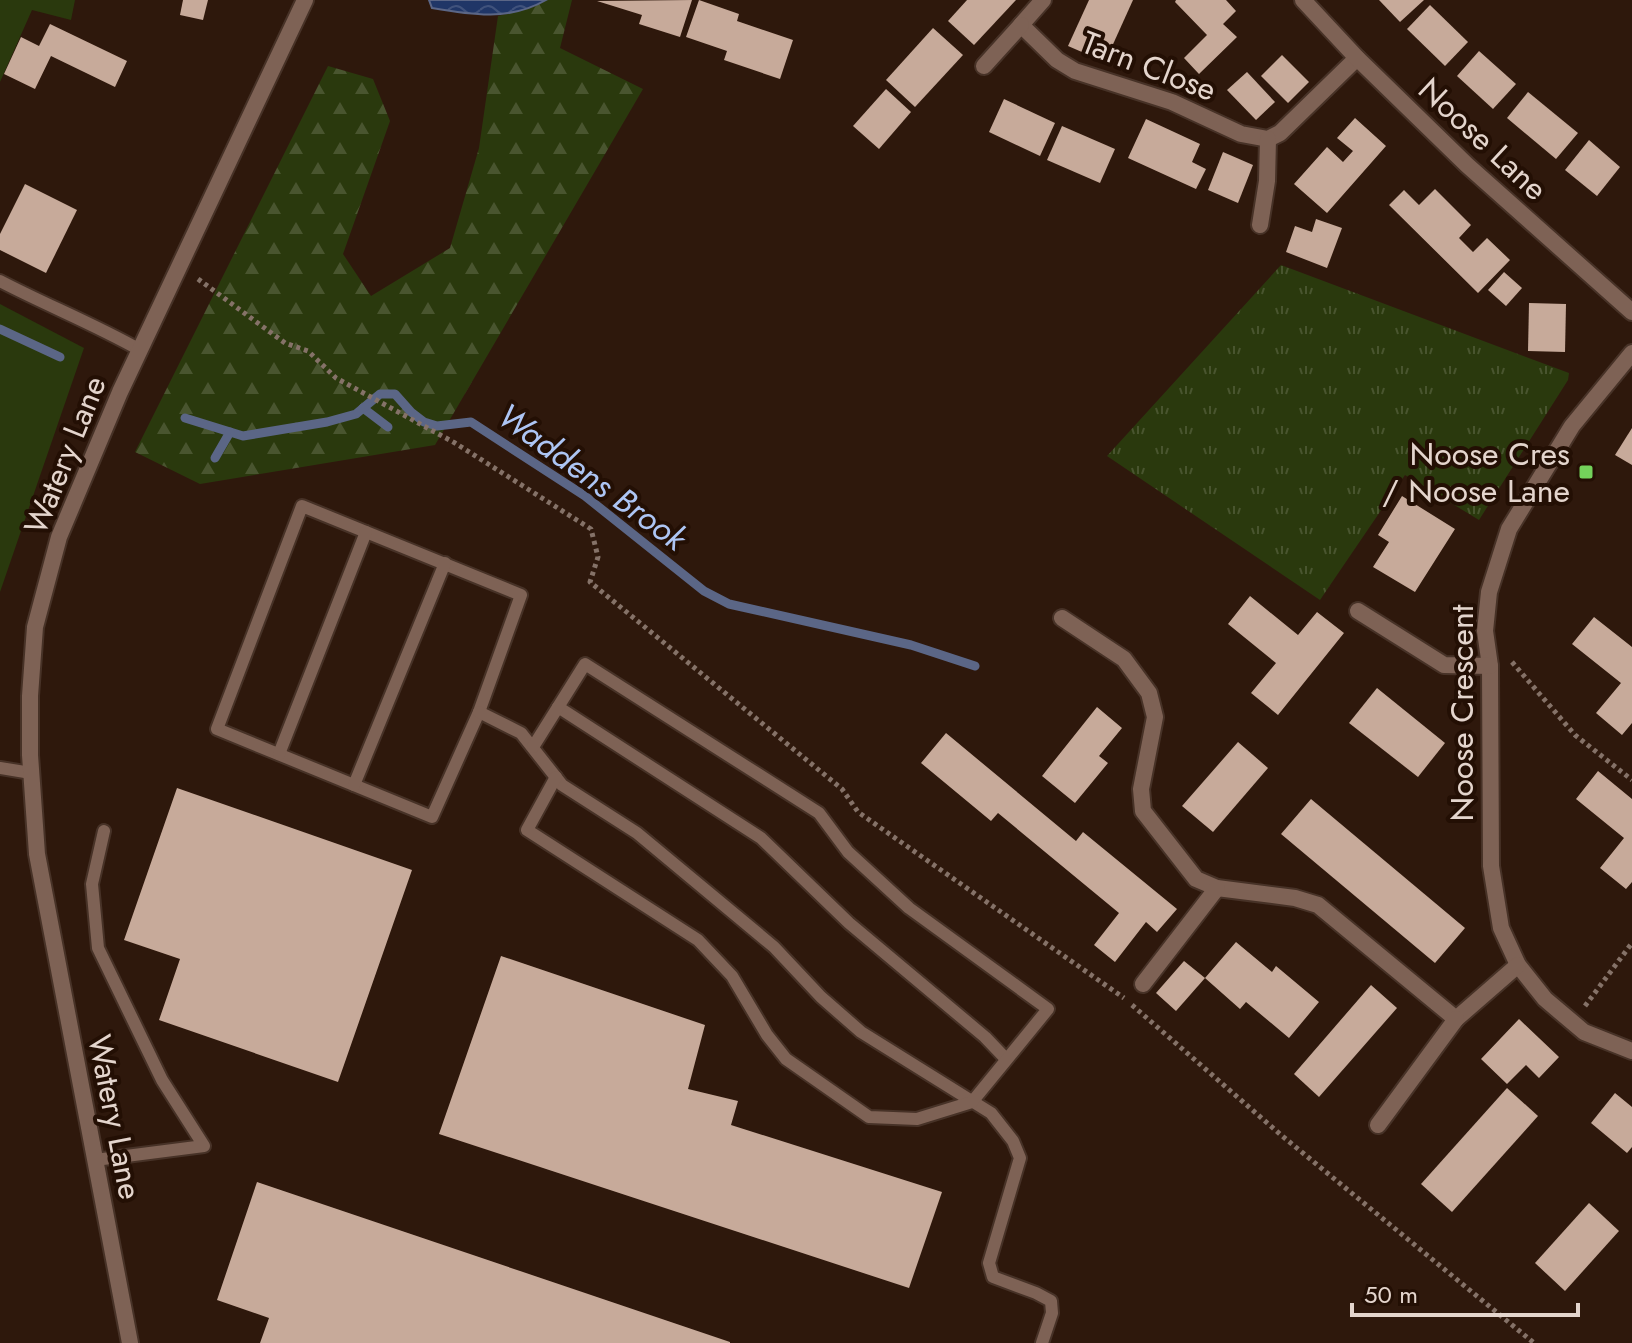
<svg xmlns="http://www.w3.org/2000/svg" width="1632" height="1343" font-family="Jost,sans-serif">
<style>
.grass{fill:url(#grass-tufts)}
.forest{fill:url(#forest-firs)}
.green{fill:#2a390d}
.water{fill:url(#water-waves);stroke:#5b6686;stroke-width:2}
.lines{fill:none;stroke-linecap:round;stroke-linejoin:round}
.stream{stroke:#5b6686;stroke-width:9}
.building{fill:#c7aa9a}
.service-casing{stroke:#473227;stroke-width:16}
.minor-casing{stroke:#473227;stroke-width:20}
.tertiary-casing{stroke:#473227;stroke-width:20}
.path{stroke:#857268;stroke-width:5;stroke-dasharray:4 4;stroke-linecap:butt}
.service{stroke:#7e6255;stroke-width:12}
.minor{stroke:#7e6255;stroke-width:16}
.tertiary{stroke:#7e6255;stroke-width:16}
.poi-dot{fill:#74d25b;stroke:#230f04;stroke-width:3}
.labels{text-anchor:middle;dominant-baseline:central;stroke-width:8;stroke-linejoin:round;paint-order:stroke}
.street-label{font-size:32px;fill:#e4d5cd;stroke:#230f04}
.poi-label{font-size:32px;fill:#e4d5cd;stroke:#230f04;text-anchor:end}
.water-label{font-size:34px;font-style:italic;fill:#adc5f4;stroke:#230f04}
</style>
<defs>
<pattern id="grass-tufts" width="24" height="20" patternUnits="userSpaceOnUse" patternTransform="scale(2)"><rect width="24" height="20" fill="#2a390d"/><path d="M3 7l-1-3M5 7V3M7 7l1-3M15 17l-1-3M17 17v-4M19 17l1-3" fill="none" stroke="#49552f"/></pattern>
<pattern id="forest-firs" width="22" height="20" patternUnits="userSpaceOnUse" patternTransform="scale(2)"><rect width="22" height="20" fill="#2a390d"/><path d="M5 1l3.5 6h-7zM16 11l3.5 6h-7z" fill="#49552f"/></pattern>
<pattern id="water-waves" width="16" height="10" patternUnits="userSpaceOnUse" patternTransform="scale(2)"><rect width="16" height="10" fill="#203667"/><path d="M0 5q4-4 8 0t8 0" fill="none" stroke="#40527c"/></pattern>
</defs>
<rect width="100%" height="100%" fill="#2e180c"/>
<path class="grass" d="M 1281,265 L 1569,373 L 1568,380 L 1479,520 L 1405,475 L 1320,600 L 1107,456 Z"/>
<path class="forest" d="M 546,0 L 572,0 L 560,48 L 643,89 L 435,445 L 200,484 L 135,452 L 328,66 L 373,79 L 390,121 L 343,254 L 371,296 L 450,248 L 479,148 L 498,16 L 533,7 Z"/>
<g class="green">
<path d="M 0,0 L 75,0 L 71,20 L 32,10 L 0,82 Z"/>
<path d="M 0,304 L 84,348 L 0,592 Z"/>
</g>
<path class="water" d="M 429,0 L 546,0 C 510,21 472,15 432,8 Z"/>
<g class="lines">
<g class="stream">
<path d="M 0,329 L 60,357"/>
<path d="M 363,408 L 388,427"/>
<path d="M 185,418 L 243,436 L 327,422 L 356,414 L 380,394 L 395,394 L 411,412 L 424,422 L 437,426 L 471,422 L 585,496 L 704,591 L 729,604 L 911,645 L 975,666"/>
<path d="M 215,458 L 230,432"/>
</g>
</g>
<g class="building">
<path d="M 183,0 L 208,0 L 203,20 L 180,15 Z"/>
<path d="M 692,0 L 680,37 L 639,24 L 642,15 L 597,1 Z"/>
<path d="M 699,0 L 739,14 L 737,21 L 793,40 L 780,79 L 724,60 L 727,51 L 686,37 Z"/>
<path d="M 967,0 L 1016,0 L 974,45 L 948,21 Z"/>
<path d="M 1089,0 L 1133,0 L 1105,62 L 1068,46 Z"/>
<path d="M 1176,0 L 1226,0 L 1236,11 L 1223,24 L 1237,37 L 1199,74 L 1184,58 L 1207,35 L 1175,2 Z"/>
<path d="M 1379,0 L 1424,0 L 1400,22 Z"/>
<path d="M 1430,5 L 1468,42 L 1445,66 L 1407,29 Z"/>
<path d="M 50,24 L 127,61 L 115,87 L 51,56 L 35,89 L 4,74 L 21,37 L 39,46 Z"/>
<path d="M 933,28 L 963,55 L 915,107 L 886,80 Z"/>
<path d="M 1479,51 L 1516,84 L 1493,109 L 1457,76 Z"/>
<path d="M 1282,55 L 1309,82 L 1288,103 L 1261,76 Z"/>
<path d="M 1247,72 L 1275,102 L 1256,120 L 1227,90 Z"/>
<path d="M 886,89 L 911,112 L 879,149 L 853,126 Z"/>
<path d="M 1528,92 L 1578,133 L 1556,159 L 1507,118 Z"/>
<path d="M 1004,99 L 1055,123 L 1040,156 L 989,132 Z"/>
<path d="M 1355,118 L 1386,146 L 1327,213 L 1294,184 L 1327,147 L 1343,162 L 1353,151 L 1337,138 Z"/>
<path d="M 1146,119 L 1200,144 L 1192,162 L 1206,169 L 1196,189 L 1128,158 Z"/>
<path d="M 1062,126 L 1115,149 L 1100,183 L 1047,160 Z"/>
<path d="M 1589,140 L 1620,167 L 1597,196 L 1565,170 Z"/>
<path d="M 1223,152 L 1253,165 L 1238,203 L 1208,190 Z"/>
<path d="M 25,184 L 77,210 L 46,273 L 0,250 L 0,234 Z"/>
<path d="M 1435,189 L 1471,225 L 1459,238 L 1473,252 L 1487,238 L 1510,260 L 1478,293 L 1389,205 L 1404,190 L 1419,205 Z"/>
<path d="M 1316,219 L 1342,228 L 1327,268 L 1286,252 L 1295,226 L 1312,232 Z"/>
<path d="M 1504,272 L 1522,288 L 1506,306 L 1488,290 Z"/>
<path d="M 1529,303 L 1566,304 L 1565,352 L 1528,351 Z"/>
<path d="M 1632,428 L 1632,465 L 1615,455 Z"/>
<path d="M 1402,496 L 1455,529 L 1415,592 L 1373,567 L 1389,542 L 1378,535 Z"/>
<path d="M 1250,596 L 1298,635 L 1317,612 L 1344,633 L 1278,715 L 1251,693 L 1276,663 L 1228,624 Z"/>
<path d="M 1594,617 L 1632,647 L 1632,723 L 1622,735 L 1596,713 L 1621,683 L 1572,644 Z"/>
<path d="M 1377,688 L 1445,743 L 1418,777 L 1349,723 Z"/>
<path d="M 1097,707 L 1122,728 L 1099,756 L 1108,763 L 1075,803 L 1042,776 Z"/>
<path d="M 946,733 L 1076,841 L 1083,832 L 1177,909 L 1157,932 L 1146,922 L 1115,962 L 1094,945 L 1119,913 L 998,813 L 991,821 L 921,763 Z"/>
<path d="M 1238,742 L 1268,768 L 1213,832 L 1182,806 Z"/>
<path d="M 1598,771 L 1632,799 L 1632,882 L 1626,889 L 1600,868 L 1624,838 L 1576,799 Z"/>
<path d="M 177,788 L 412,870 L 338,1082 L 159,1020 L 180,959 L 124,940 Z"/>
<path d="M 1311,799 L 1465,928 L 1435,963 L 1281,834 Z"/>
<path d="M 1236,942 L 1272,972 L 1276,966 L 1319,1002 L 1289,1038 L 1246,1002 L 1240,1009 L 1205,978 Z"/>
<path d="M 501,956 L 705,1025 L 688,1089 L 738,1101 L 731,1125 L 942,1192 L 909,1288 L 439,1134 Z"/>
<path d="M 1184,961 L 1205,978 L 1176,1011 L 1156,993 Z"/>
<path d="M 1371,985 L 1397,1008 L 1319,1097 L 1294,1074 Z"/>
<path d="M 1519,1019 L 1559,1057 L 1539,1078 L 1526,1065 L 1507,1084 L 1481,1059 Z"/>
<path d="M 1507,1088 L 1538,1116 L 1452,1212 L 1421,1184 Z"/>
<path d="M 1615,1093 L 1632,1107 L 1632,1147 L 1627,1153 L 1591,1123 Z"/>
<path d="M 257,1182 L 730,1342 L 730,1343 L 260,1343 L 269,1318 L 217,1300 Z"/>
<path d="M 1589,1203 L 1619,1231 L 1565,1291 L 1535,1263 Z"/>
</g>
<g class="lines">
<g class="service-casing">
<g id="service">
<path d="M 0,281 C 46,305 94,324 140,350"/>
<path d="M 302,506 L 521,595 L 479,712 L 432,817 L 217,729 Z"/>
<path d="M 558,707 L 761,838 L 849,923 L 985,1037 L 1006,1059"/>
<path d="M 479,712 L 521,733 L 562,785 L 637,833 L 774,947 L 821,997 L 861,1032 L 991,1113 L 1013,1141 L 1020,1158 L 989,1263 L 993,1277 L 1036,1293 L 1051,1301 L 1052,1313 L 1042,1343"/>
<path d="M 533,747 L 585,664 L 819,813 L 848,852 L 909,908 L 1048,1009 L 972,1102 L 917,1119 L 869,1117 L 786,1059 L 767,1035 L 732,976 L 698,940 L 527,830 L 556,777"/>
<path d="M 279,754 L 366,532"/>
<path d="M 0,768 L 31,773"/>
<path d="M 354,785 L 445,563"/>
<path d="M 95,1160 L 204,1146 L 162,1080 L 98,948 L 92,884 L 104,831"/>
</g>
</g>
<g class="minor-casing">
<g id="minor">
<path d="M 1043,0 L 1021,25 L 1057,60 L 1075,71 L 1172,102 L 1241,134 L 1268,139 L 1280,133 L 1357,58"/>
<path d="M 984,66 L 1021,25"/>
<path d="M 1260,225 L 1267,181 L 1268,139"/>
<path d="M 1632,353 L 1572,426 L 1509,529 L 1489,592 L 1485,631 L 1490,666 L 1491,866 L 1501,928 L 1518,965 L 1545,999 L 1584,1032 L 1632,1051"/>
<path d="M 1358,611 L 1444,665 L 1490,666"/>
<path d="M 1062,618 L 1124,659 L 1149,693 L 1155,717 L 1141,789 L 1143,811 L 1196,879 L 1217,888 L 1295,898 L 1318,905 L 1456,1019 L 1518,965"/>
<path d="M 1143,984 L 1217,888"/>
<path d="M 1378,1125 L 1456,1019"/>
<path d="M 130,1343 L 37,854 L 30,755 L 30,696 L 35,627 L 59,537 L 120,392 L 305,0"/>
</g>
</g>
<g class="tertiary-casing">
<path id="tertiary" d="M 1303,0 L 1357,58 L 1467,165 L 1632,312"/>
</g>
<g class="path">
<path d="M 198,279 L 285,343 L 308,351 L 336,378 L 455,443 L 591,529 L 598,557 L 590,582 L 842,789 L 858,812 L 1124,998"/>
<path d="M 1512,662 L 1575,735 L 1632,780"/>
<path d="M 1132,1005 L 1281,1135 L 1534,1343"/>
<path d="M 1585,1006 L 1632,943"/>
</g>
<use href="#service" class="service"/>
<use href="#minor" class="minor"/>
<use href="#tertiary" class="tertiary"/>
</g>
<rect class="poi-dot" x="1578" y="464" width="16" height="16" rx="4"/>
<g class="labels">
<g class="street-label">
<text transform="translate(1149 66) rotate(21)">Tarn Close</text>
<text transform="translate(1483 139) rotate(43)">Noose Lane</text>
<text transform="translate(65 455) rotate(-68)">Watery Lane</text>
<text transform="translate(1462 713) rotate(-90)">Noose Crescent</text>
<text transform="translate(115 1117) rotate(79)">Watery Lane</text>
</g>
<g class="poi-label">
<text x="1570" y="454">Noose Cres<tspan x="1570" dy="37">/ Noose Lane</tspan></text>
</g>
<g class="water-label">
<text transform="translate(592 477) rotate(36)">Waddens Brook</text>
</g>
</g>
<path d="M1352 1303v12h226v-12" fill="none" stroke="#e4d5cd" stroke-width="4"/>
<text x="1364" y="1303" font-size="24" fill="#e4d5cd" stroke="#230f04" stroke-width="6" paint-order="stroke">50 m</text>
</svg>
